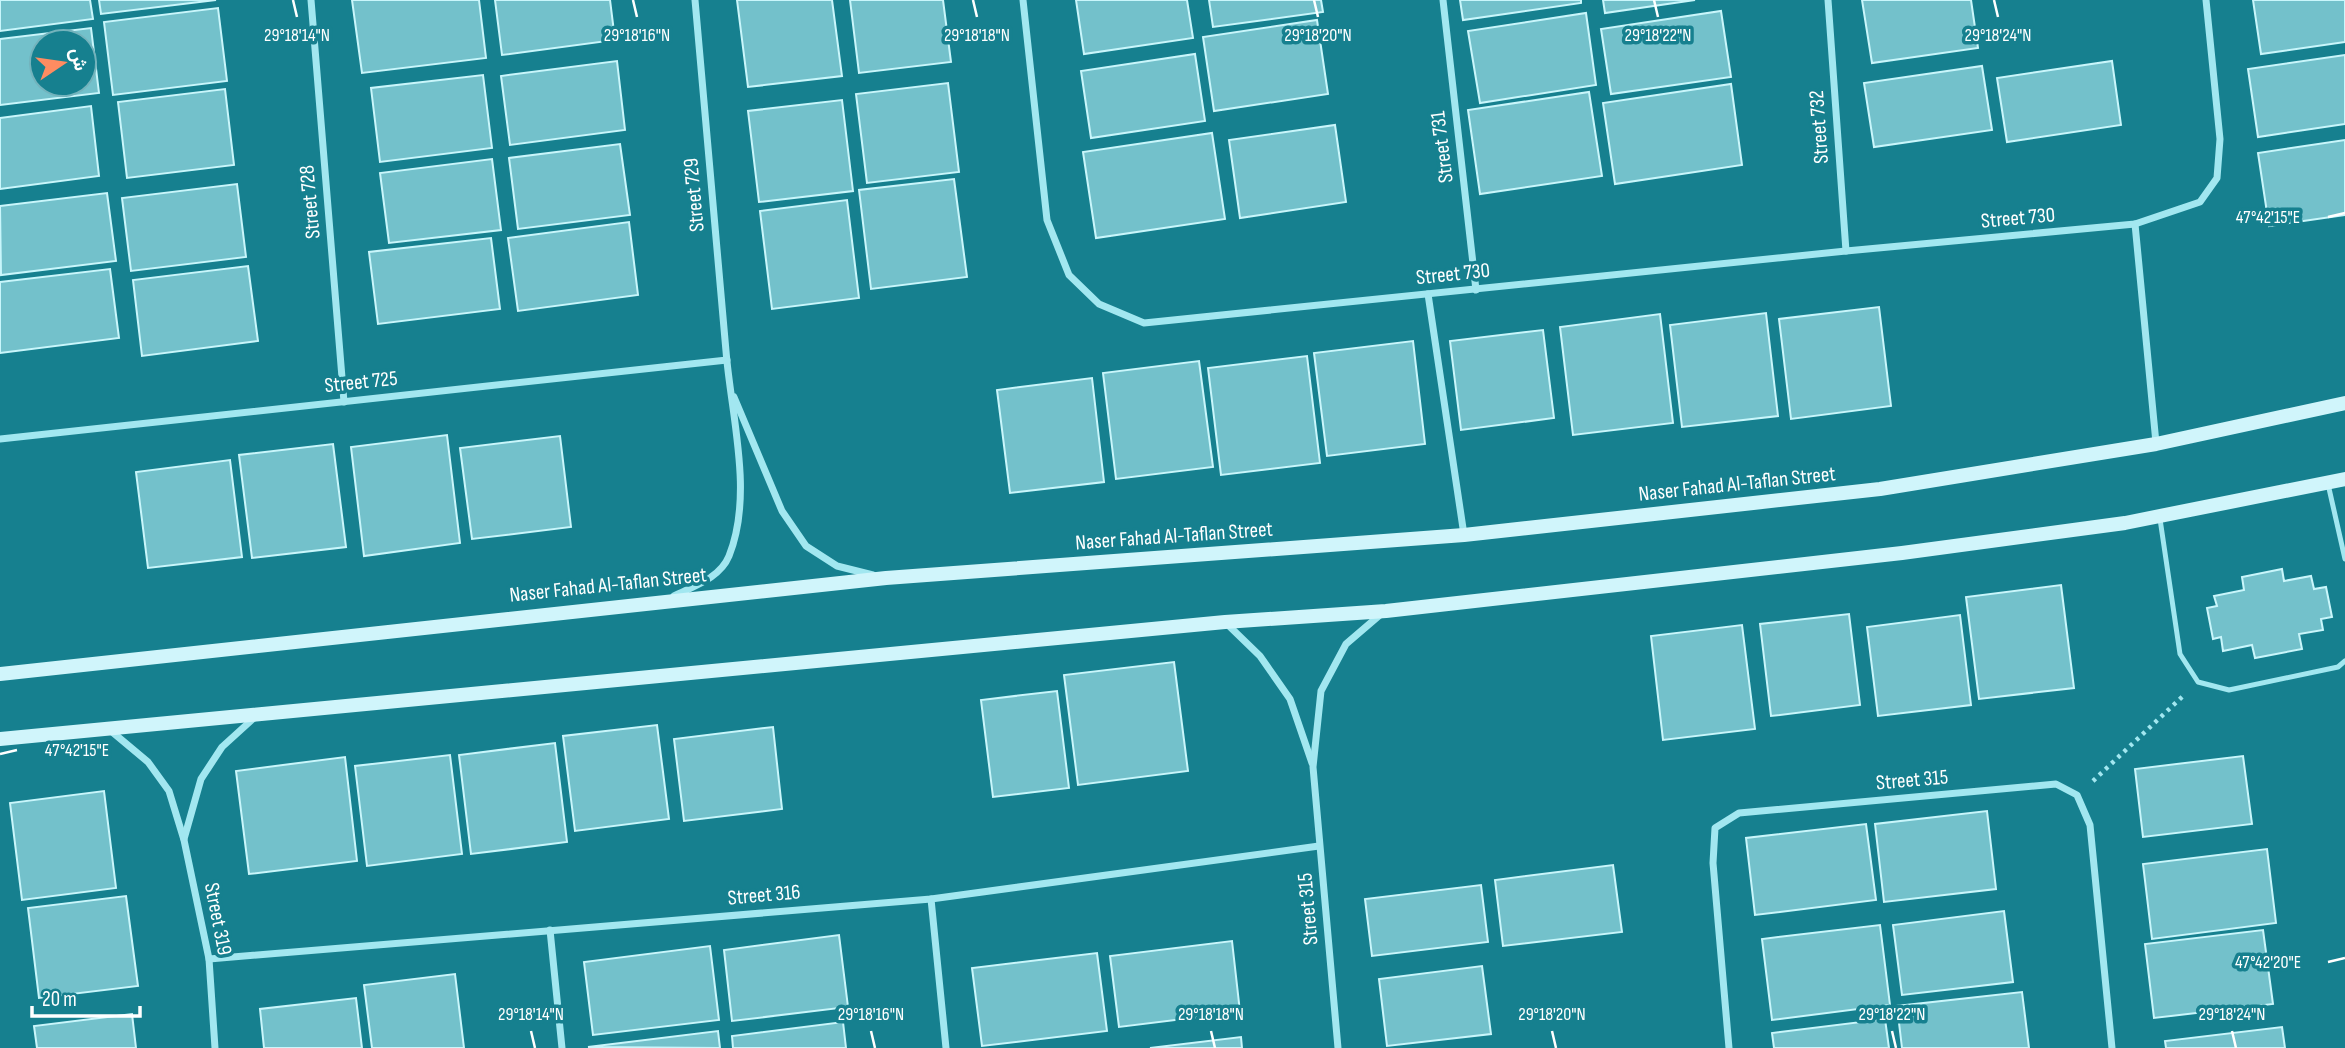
<svg xmlns="http://www.w3.org/2000/svg" width="2345" height="1048" font-family="'Sofia Sans Condensed',Vazirmatn,sans-serif">
<style>
.building{fill:#73c1cb;stroke:#c9f6fb;stroke-width:2;fill-rule:evenodd}
.lines{fill:none;stroke-linecap:round;stroke-linejoin:round}
.path{stroke:#a2e7f0;stroke-width:4.5;stroke-dasharray:3.5 5;stroke-linecap:butt}
.lane{stroke:#a2e7f0;stroke-width:5}
.street{stroke:#a2e7f0;stroke-width:7}
.secondary{stroke:#d0f5fb;stroke-width:14}
.ticks{fill:none;stroke:#fff;stroke-width:2.5}
.labels{text-anchor:middle;dominant-baseline:central;stroke-width:7;stroke-linejoin:round;paint-order:stroke}
.street-label{font-size:21px;fill:#fff;stroke:#16808f}
.ticks-label{font-size:18px;text-anchor:middle;fill:#fff;stroke:#16808f;stroke-width:7;stroke-linejoin:round;paint-order:stroke}
</style>
<rect width="100%" height="100%" fill="#16808f"/>
<g class="building">
<path d="M 0,0 L 90,0 L 93,19 L 0,31 Z"/>
<path d="M 99,0 L 216,0 L 101,14 Z"/>
<path d="M 352,0 L 479,0 L 486,58 L 362,73 Z"/>
<path d="M 495,0 L 610,0 L 615,40 L 502,55 Z"/>
<path d="M 737,0 L 832,0 L 842,76 L 748,87 Z"/>
<path d="M 850,0 L 943,0 L 951,62 L 859,73 Z"/>
<path d="M 1076,0 L 1187,0 L 1193,38 L 1084,54 Z"/>
<path d="M 1209,0 L 1321,0 L 1323,12 L 1213,27 Z"/>
<path d="M 1460,0 L 1581,0 L 1581,3 L 1463,20 Z"/>
<path d="M 1603,0 L 1695,0 L 1605,13 Z"/>
<path d="M 1862,0 L 1971,0 L 1978,48 L 1872,63 Z"/>
<path d="M 2253,0 L 2345,0 L 2345,42 L 2261,54 Z"/>
<path d="M 218,8 L 227,81 L 113,95 L 104,22 Z"/>
<path d="M 1721,11 L 1731,77 L 1611,94 L 1601,29 Z"/>
<path d="M 1586,13 L 1596,85 L 1480,103 L 1468,31 Z"/>
<path d="M 1317,20 L 1328,94 L 1214,111 L 1203,37 Z"/>
<path d="M 91,28 L 99,93 L 0,105 L 0,39 ZM 42,42 L 84,42 L 84,84 L 42,84 Z"/>
<path d="M 1195,54 L 1205,121 L 1091,138 L 1081,71 Z"/>
<path d="M 2345,55 L 2345,124 L 2258,137 L 2248,69 Z"/>
<path d="M 617,61 L 625,130 L 510,145 L 501,76 Z"/>
<path d="M 2112,61 L 2121,125 L 2007,142 L 1997,78 Z"/>
<path d="M 1982,66 L 1992,130 L 1874,147 L 1864,83 Z"/>
<path d="M 483,75 L 492,148 L 380,162 L 371,88 Z"/>
<path d="M 948,83 L 959,172 L 867,183 L 856,94 Z"/>
<path d="M 1731,84 L 1742,165 L 1615,184 L 1603,103 Z"/>
<path d="M 225,89 L 234,165 L 127,178 L 118,102 Z"/>
<path d="M 1589,92 L 1602,176 L 1480,194 L 1468,110 Z"/>
<path d="M 842,100 L 853,191 L 759,202 L 748,111 Z"/>
<path d="M 91,106 L 99,176 L 0,189 L 0,118 Z"/>
<path d="M 1335,125 L 1346,202 L 1240,218 L 1229,140 Z"/>
<path d="M 1212,133 L 1225,219 L 1096,238 L 1083,152 Z"/>
<path d="M 2345,140 L 2345,215 L 2269,226 L 2258,153 Z"/>
<path d="M 620,144 L 630,215 L 518,229 L 509,158 Z"/>
<path d="M 492,159 L 501,230 L 389,243 L 380,173 Z"/>
<path d="M 954,179 L 967,277 L 871,289 L 859,190 Z"/>
<path d="M 237,184 L 246,257 L 131,271 L 122,198 Z"/>
<path d="M 107,193 L 116,261 L 1,275 L 0,206 Z"/>
<path d="M 847,200 L 859,298 L 772,309 L 760,211 Z"/>
<path d="M 629,222 L 638,295 L 518,311 L 508,238 Z"/>
<path d="M 491,238 L 500,309 L 378,324 L 369,252 Z"/>
<path d="M 248,266 L 258,341 L 142,356 L 133,280 Z"/>
<path d="M 110,269 L 119,338 L 0,353 L 0,282 Z"/>
<path d="M 1879,307 L 1891,406 L 1791,419 L 1779,319 Z"/>
<path d="M 1766,313 L 1778,416 L 1682,427 L 1670,325 Z"/>
<path d="M 1660,314 L 1673,423 L 1573,435 L 1560,327 Z"/>
<path d="M 1543,330 L 1554,418 L 1461,430 L 1450,341 Z"/>
<path d="M 1413,341 L 1425,444 L 1327,456 L 1314,353 Z"/>
<path d="M 1307,356 L 1320,463 L 1221,475 L 1208,368 Z"/>
<path d="M 1199,361 L 1213,467 L 1116,479 L 1103,373 Z"/>
<path d="M 1092,378 L 1104,482 L 1010,493 L 997,390 Z"/>
<path d="M 447,435 L 460,543 L 364,556 L 351,447 Z"/>
<path d="M 560,436 L 571,527 L 472,539 L 460,448 Z"/>
<path d="M 333,444 L 346,547 L 252,558 L 239,455 Z"/>
<path d="M 230,460 L 242,557 L 148,568 L 136,472 Z"/>
<path d="M 2282,569 L 2284,581 L 2311,576 L 2314,589 L 2326,587 L 2332,617 L 2321,619 L 2323,630 L 2299,634 L 2302,649 L 2255,658 L 2252,645 L 2223,651 L 2221,637 L 2213,639 L 2207,608 L 2217,606 L 2214,596 L 2244,590 L 2242,577 Z"/>
<path d="M 2061,585 L 2074,688 L 1979,699 L 1966,597 Z"/>
<path d="M 1849,614 L 1860,705 L 1771,716 L 1760,624 Z"/>
<path d="M 1960,615 L 1971,705 L 1878,716 L 1867,627 Z"/>
<path d="M 1742,625 L 1755,729 L 1663,740 L 1651,636 Z"/>
<path d="M 1174,662 L 1188,771 L 1078,785 L 1064,675 Z"/>
<path d="M 1057,691 L 1069,788 L 993,797 L 981,700 Z"/>
<path d="M 657,725 L 669,819 L 575,831 L 563,736 Z"/>
<path d="M 773,727 L 782,809 L 684,821 L 674,739 Z"/>
<path d="M 555,743 L 567,842 L 471,854 L 459,755 Z"/>
<path d="M 450,755 L 462,854 L 367,866 L 355,766 Z"/>
<path d="M 2243,756 L 2252,824 L 2143,837 L 2135,769 Z"/>
<path d="M 345,757 L 357,861 L 249,874 L 236,771 Z"/>
<path d="M 104,791 L 116,888 L 22,900 L 10,803 Z"/>
<path d="M 1987,811 L 1996,889 L 1884,902 L 1875,824 Z"/>
<path d="M 1866,824 L 1876,900 L 1755,915 L 1746,838 Z"/>
<path d="M 2267,849 L 2276,923 L 2152,939 L 2143,864 Z"/>
<path d="M 1613,865 L 1622,932 L 1503,946 L 1495,880 Z"/>
<path d="M 1481,885 L 1488,942 L 1372,956 L 1365,899 Z"/>
<path d="M 126,896 L 138,986 L 39,998 L 28,908 Z"/>
<path d="M 2004,911 L 2013,982 L 1902,995 L 1893,925 Z"/>
<path d="M 1880,925 L 1890,1005 L 1772,1020 L 1762,939 Z"/>
<path d="M 2263,930 L 2273,1004 L 2154,1018 L 2145,944 Z"/>
<path d="M 839,935 L 848,1007 L 732,1021 L 724,950 Z"/>
<path d="M 1232,941 L 1240,1012 L 1119,1027 L 1110,956 Z"/>
<path d="M 710,946 L 719,1020 L 593,1035 L 584,962 Z"/>
<path d="M 1097,953 L 1107,1031 L 982,1046 L 972,968 Z"/>
<path d="M 1482,966 L 1491,1034 L 1387,1046 L 1379,979 Z"/>
<path d="M 455,974 L 464,1048 L 372,1048 L 364,985 Z"/>
<path d="M 2022,992 L 2029,1048 L 1902,1048 L 1897,1006 Z"/>
<path d="M 356,998 L 362,1048 L 264,1048 L 260,1009 Z"/>
<path d="M 132,1014 L 136,1048 L 37,1048 L 34,1026 Z"/>
<path d="M 1885,1019 L 1889,1048 L 1774,1048 L 1772,1033 Z"/>
<path d="M 843,1022 L 846,1048 L 733,1048 L 732,1036 Z"/>
<path d="M 2282,1027 L 2285,1048 L 2166,1048 L 2165,1041 Z"/>
<path d="M 718,1031 L 720,1048 L 588,1047 Z"/>
<path d="M 1241,1037 L 1242,1048 L 1150,1048 Z"/>
</g>
<g class="lines">
<path class="path" d="M 2093,781 L 2183,696"/>
<g class="lane">
<path d="M 2328,484 L 2345,559"/>
<path d="M 2160,519 L 2180,654 L 2198,682 L 2229,690 L 2338,667 L 2345,661"/>
</g>
<g class="street">
<path d="M 311,0 L 344,402"/>
<path d="M 1023,0 L 1047,220 L 1069,275 L 1099,304 L 1144,323 L 1846,251 L 2135,224 L 2200,202 L 2217,178 L 2220,139 L 2206,0"/>
<path d="M 1443,0 L 1476,290"/>
<path d="M 1828,0 L 1846,251"/>
<path d="M 2135,224 L 2156,443"/>
<path d="M 1428,294 L 1464,535"/>
<path d="M 734,397 L 782,511 L 806,546 L 837,566 L 873,575"/>
<path d="M 0,439 L 727,360"/>
<path d="M 674,596 C 694,586 720,578 729,556 C 754,494 731,415 726,351 C 715,234 705,117 695,0"/>
<path d="M 1227,624 L 1260,656 L 1290,699 L 1312,763"/>
<path d="M 111,731 L 148,762 L 169,791 L 184,840 L 209,959 L 215,1048"/>
<path d="M 184,839 L 201,779 L 222,747 L 255,717"/>
<path d="M 931,899 L 946,1048"/>
<path d="M 550,930 L 562,1048"/>
<path d="M 209,959 L 931,899 L 1319,846"/>
<path d="M 1338,1048 L 1313,767 L 1321,691 L 1346,644 L 1381,614"/>
<path d="M 1729,1048 L 1713,863 L 1715,828 L 1739,813 L 2056,784 L 2077,795 L 2090,825 L 2112,1048"/>
</g>
<g class="secondary">
<path d="M 0,674 L 886,578 L 1464,535 L 1880,489 L 2156,444 L 2345,403"/>
<path d="M 0,739 L 1225,622 L 1386,611 L 1902,553 L 2125,523 L 2345,479"/>
</g>
</g>
<path class="ticks" d="M 293,0 L 297,17M 633,0 L 637,17M 973,0 L 977,17M 1314,0 L 1318,17M 1654,0 L 1658,17M 1994,0 L 1998,17M 2328,217 L 2345,213M 0,754 L 17,750M 2328,962 L 2345,958M 531,1031 L 535,1048M 871,1031 L 875,1048M 1211,1031 L 1215,1048M 1552,1031 L 1556,1048M 1892,1031 L 1896,1048M 2232,1031 L 2236,1048"/>
<g class="labels">
<g class="street-label">
<text transform="translate(1819 127) rotate(-94)">Street 732</text>
<text transform="translate(1442 147) rotate(-97)">Street 731</text>
<text transform="translate(694 195) rotate(-95)">Street 729</text>
<text transform="translate(310 202) rotate(-95)">Street 728</text>
<text transform="translate(2018 218) rotate(-5)">Street 730</text>
<text transform="translate(1453 274) rotate(-6)">Street 730</text>
<text transform="translate(361 382) rotate(-6)">Street 725</text>
<text transform="translate(1737 484) rotate(-6)">Naser Fahad Al-Taflan Street</text>
<text transform="translate(1174 536) rotate(-4)">Naser Fahad Al-Taflan Street</text>
<text transform="translate(608 585) rotate(-6)">Naser Fahad Al-Taflan Street</text>
<text transform="translate(1912 780) rotate(-5)">Street 315</text>
<text transform="translate(764 895) rotate(-5)">Street 316</text>
<text transform="translate(1308 909) rotate(-95)">Street 315</text>
<text transform="translate(218 919) rotate(79)">Street 319</text>
</g>
</g>
<g class="ticks-label">
<text x="297" y="41">29°18'14"N</text>
<text x="637" y="41">29°18'16"N</text>
<text x="977" y="41">29°18'18"N</text>
<text x="1318" y="41">29°18'20"N</text>
<text x="1658" y="41">29°18'22"N</text>
<text x="1998" y="41">29°18'24"N</text>
<text x="2268" y="223">47°42'15"E</text>
<text x="77" y="756">47°42'15"E</text>
<text x="2268" y="968">47°42'20"E</text>
<text x="531" y="1020">29°18'14"N</text>
<text x="871" y="1020">29°18'16"N</text>
<text x="1211" y="1020">29°18'18"N</text>
<text x="1552" y="1020">29°18'20"N</text>
<text x="1892" y="1020">29°18'22"N</text>
<text x="2232" y="1020">29°18'24"N</text>
</g>
<g transform="translate(63 63) rotate(77)"><circle r="33" fill="#16808f" stroke="#73b3bc" stroke-width="2"/>
<path d="M0-5L12 26L0 18L-12 26Z" fill="#ff8c61"/>
<text y="-10" font-size="19" font-weight="bold" text-anchor="middle" fill="#ffffff">ش</text>
</g>
<path d="M32 1006v10h108v-10" fill="none" stroke="#ffffff" stroke-width="3.5"/>
<text x="42" y="1006" font-size="21" fill="#ffffff" stroke="#16808f" stroke-width="5" paint-order="stroke">20 m</text>
</svg>
